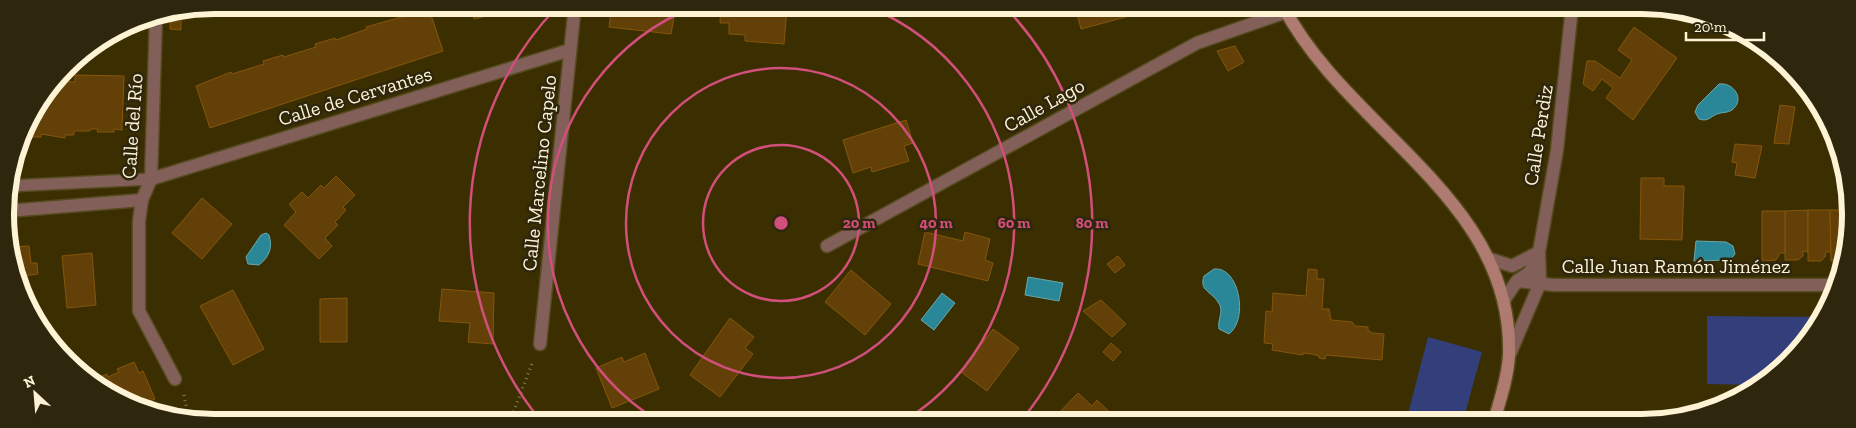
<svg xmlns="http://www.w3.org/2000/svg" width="1856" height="428" font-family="'Zilla Slab',serif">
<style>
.green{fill:#333f7a}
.water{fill:#2a8798;stroke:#6aa8aa}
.building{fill:#634008;stroke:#85560a}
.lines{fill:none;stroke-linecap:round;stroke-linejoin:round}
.lane-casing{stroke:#564b20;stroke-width:14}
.street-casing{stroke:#564b20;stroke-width:15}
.secondary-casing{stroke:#564b20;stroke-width:15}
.path{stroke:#8b8058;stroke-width:3;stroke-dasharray:1 4;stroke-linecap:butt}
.lane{stroke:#826059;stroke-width:11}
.street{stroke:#826059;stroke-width:12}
.secondary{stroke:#af7a6f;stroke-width:12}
.ring{fill:none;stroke:#d14f7a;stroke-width:2.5}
.labels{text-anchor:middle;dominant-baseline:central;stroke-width:5;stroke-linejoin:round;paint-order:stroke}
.street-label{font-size:20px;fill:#fef4d5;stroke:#2e260d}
.rim{fill:none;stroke:#fef4d5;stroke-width:6}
.centre{fill:#d14f7a;stroke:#2e260d;stroke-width:2.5}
.ring-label{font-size:15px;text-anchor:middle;font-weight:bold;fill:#d14f7a;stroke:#2e260d;stroke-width:5;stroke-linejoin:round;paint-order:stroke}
</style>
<rect width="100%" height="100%" fill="#3b2f02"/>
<g class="green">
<path d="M 1707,316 L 1822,317 L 1790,362 L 1758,385 L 1707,384 Z"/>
<path d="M 1428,337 L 1482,352 L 1463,421 L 1406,421 Z"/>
</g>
<g class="water">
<path d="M 1719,84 C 1733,82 1746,99 1732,110 C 1728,113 1722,112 1717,114 C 1710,117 1708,122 1699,119 L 1695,112 L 1698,105 Z"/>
<path d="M 266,233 L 269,235 C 273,248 269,257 259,265 L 248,264 L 246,257 L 261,235 Z"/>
<path d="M 1696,241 L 1726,242 L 1733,246 L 1735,254 L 1730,260 L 1694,261 Z"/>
<path d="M 1214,269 C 1239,266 1249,319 1229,334 L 1219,329 C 1217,319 1225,311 1218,302 C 1211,291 1199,291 1204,276 Z"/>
<path d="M 1028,277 L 1063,283 L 1059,301 L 1025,295 Z"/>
<path d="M 942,293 L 955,303 L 934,330 L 921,320 Z"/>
</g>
<g class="building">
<path d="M 471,5 L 534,5 L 474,19 Z"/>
<path d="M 612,5 L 676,6 L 671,34 L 609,27 Z"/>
<path d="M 428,6 L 443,51 L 210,128 L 196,86 L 231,72 L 232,74 L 264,64 L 263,61 L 283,55 L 284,57 L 316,47 L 315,44 L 335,38 L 336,40 L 367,29 L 366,27 L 419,12 L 418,10 Z"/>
<path d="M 721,6 L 787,7 L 784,44 L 745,41 L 745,35 L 729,34 L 729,23 L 720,23 Z"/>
<path d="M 1075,6 L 1131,6 L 1133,15 L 1081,29 Z"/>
<path d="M 1357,6 L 1390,6 L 1391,13 L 1359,16 Z"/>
<path d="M 181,11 L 181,30 L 170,29 L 171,14 Z"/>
<path d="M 1634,27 L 1677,58 L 1633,120 L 1606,98 L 1613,88 L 1602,79 L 1593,91 L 1583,84 L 1587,61 L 1595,61 L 1620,78 L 1632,60 L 1618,50 Z"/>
<path d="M 1235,46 L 1244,62 L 1228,71 L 1217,51 Z"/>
<path d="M 75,75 L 124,76 L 122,130 L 114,129 L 114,132 L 97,132 L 98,129 L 90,129 L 90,131 L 74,131 L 74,135 L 65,135 L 65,138 L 41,134 L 41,137 L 25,137 L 25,144 L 21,144 L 27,121 L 57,81 L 75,82 Z"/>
<path d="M 1780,105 L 1795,107 L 1789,144 L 1774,143 Z"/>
<path d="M 906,120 L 913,143 L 904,146 L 909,161 L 872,172 L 871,167 L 853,173 L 843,140 Z"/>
<path d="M 1735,144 L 1762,146 L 1755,178 L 1735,175 L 1737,163 L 1732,162 Z"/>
<path d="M 336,176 L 355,195 L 343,207 L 346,210 L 335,222 L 338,225 L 325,238 L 332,246 L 319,259 L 284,225 L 296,212 L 289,204 L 302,192 L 308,198 L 321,185 L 324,188 Z"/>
<path d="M 1641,178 L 1664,178 L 1664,186 L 1684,186 L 1682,240 L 1640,239 Z"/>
<path d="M 202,198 L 232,224 L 202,259 L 172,233 Z"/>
<path d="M 1808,210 L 1808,252 L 1803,251 L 1803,256 L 1798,260 L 1785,260 L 1785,211 Z"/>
<path d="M 1808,210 L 1830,210 L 1831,252 L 1826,252 L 1825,257 L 1821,261 L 1808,261 Z"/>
<path d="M 1830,210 L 1847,210 L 1849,242 L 1843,261 L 1831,261 Z"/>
<path d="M 1762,211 L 1785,211 L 1785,253 L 1780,253 L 1776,260 L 1762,261 Z"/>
<path d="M 925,232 L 963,241 L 965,232 L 990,239 L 985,260 L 993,263 L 988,281 L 918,264 Z"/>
<path d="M 29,246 L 31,263 L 37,263 L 38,274 L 15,277 L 12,247 Z"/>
<path d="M 92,253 L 96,305 L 67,308 L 62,256 Z"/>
<path d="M 1118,256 L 1125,265 L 1115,273 L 1107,264 Z"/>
<path d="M 1308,269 L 1317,270 L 1317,279 L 1324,279 L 1322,309 L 1329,309 L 1331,320 L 1352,322 L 1355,326 L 1368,327 L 1368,330 L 1372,333 L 1384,334 L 1382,360 L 1326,355 L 1325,359 L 1319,358 L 1319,356 L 1312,354 L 1303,353 L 1303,355 L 1272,350 L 1273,344 L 1264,343 L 1266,311 L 1272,312 L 1273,293 L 1306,296 Z"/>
<path d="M 851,270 L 891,304 L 865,335 L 825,302 Z"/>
<path d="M 442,289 L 494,293 L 493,344 L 468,342 L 470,323 L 439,321 Z"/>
<path d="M 233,290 L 264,349 L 233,365 L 200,306 Z"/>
<path d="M 347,298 L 347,342 L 320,342 L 320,299 Z"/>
<path d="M 1101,300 L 1126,324 L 1112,337 L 1083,311 Z"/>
<path d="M 730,318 L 754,337 L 745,348 L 753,354 L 720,397 L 690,375 Z"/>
<path d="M 42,329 L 50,329 L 51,341 L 48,341 Z"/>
<path d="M 993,329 L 1019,348 L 987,391 L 961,372 Z"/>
<path d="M 1111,343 L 1121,352 L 1113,361 L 1103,352 Z"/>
<path d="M 645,353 L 659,389 L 612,408 L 596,368 L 622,357 L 624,362 Z"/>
<path d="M 134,362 L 139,373 L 143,371 L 155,399 L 140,405 L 138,402 L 135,404 L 110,395 L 93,380 L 107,374 L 108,377 L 119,372 L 117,369 Z"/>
<path d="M 1078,393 L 1092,406 L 1097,400 L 1118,420 L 1051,421 Z"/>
</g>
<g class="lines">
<g class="lane-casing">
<path id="lane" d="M 9,186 L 151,179"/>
</g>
<g class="street-casing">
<g id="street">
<path d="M 156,16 L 151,179 L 142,200 L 139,221 L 139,311 L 175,379"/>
<path d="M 151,179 L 570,50"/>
<path d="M 7,211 L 142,200"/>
<path d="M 827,246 L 1197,43 L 1286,12"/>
<path d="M 1490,259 L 1512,266 L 1539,252"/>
<path d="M 1517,281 L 1553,285 L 1836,285"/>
<path d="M 1504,300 L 1517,281 L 1530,272 L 1538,254"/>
<path d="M 540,344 L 575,5"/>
<path d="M 1509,356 L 1540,283 L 1539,252 L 1557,150 L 1572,7"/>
</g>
</g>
<g class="secondary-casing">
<path id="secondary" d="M 1283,6 C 1347,130 1514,199 1509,355 C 1508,377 1500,400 1494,421"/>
</g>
<g class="path">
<path d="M 184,395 L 189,421"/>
<path d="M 510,421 L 533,361"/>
</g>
<use href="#lane" class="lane"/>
<use href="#street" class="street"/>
<use href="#secondary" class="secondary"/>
</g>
<g class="ring">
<circle cx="781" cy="223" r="78"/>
<circle cx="781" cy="223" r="155"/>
<path d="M658 421A233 233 0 0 1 696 6M866 6A233 233 0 0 1 904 421"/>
<path d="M541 421A311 311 0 0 1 557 7M1005 7A311 311 0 0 1 1021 421"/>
</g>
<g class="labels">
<g class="street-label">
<text transform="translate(355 96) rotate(-17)">Calle de Cervantes</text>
<text transform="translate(1044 105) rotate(-29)">Calle Lago</text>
<text transform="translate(132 126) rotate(-86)">Calle del Río</text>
<text transform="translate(1538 135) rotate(-81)">Calle Perdiz</text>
<text transform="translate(539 173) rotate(-84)">Calle Marcelino Capelo</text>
<text x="1676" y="266">Calle Juan Ramón Jiménez</text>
</g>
</g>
<path d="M0 0H1856V428H0ZM214 14H1642A200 200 0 0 1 1842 214V214A200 200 0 0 1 1642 414H214A200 200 0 0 1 14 214V214A200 200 0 0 1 214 14Z" fill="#2e260d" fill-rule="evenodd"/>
<path class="rim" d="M214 14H1642A200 200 0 0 1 1842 214V214A200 200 0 0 1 1642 414H214A200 200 0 0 1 14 214V214A200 200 0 0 1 214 14Z"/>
<circle cx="781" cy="223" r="8" class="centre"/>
<g class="ring-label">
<text x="859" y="228">20 m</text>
<text x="936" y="228">40 m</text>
<text x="1014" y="228">60 m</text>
<text x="1092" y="228">80 m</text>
</g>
<g transform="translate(35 393) rotate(334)" stroke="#2e260d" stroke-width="4" paint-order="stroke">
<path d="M0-4L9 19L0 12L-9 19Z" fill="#fef4d5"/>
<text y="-8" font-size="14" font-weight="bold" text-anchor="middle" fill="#fef4d5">N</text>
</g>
<path d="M1686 32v8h78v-8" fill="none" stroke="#fef4d5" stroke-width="2.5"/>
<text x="1694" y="32" font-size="15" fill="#fef4d5" stroke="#2e260d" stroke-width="4" paint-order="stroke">20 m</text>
</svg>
